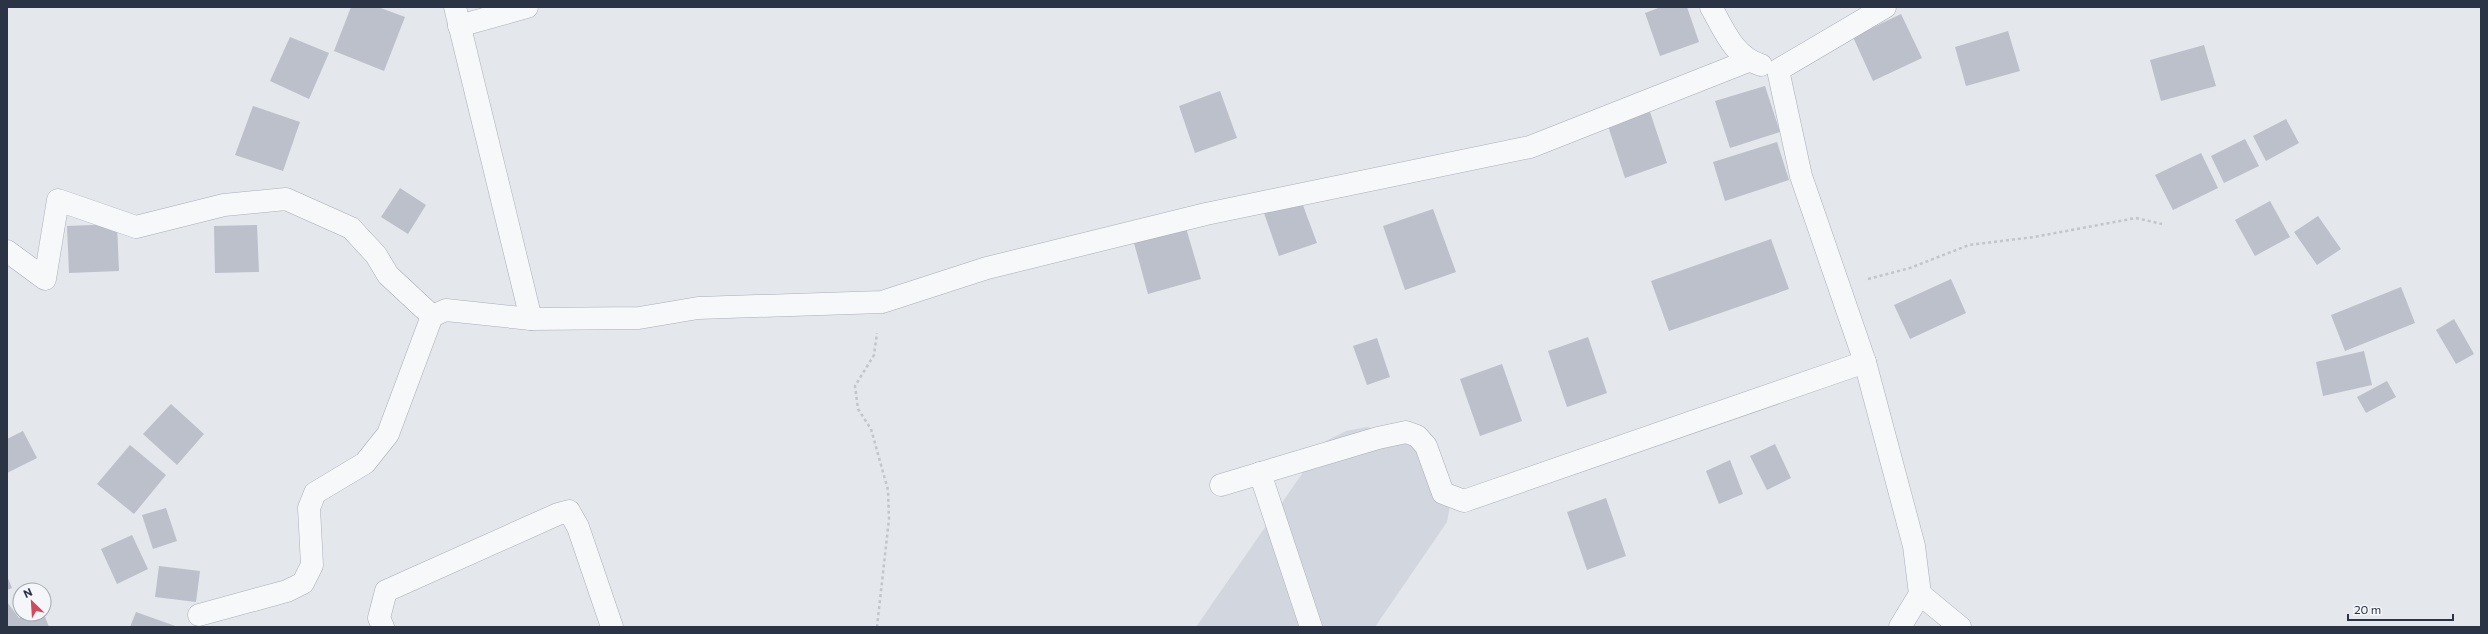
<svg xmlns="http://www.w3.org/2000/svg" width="2488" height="634" font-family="Commissioner,sans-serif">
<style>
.built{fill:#d2d6de}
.building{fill:#bbc0ca}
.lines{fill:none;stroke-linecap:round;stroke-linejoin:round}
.minor-casing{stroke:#a9aeb7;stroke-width:23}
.path{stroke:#c2c5cb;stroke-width:2.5;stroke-dasharray:3 3;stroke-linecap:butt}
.minor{stroke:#f7f8fa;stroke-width:22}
</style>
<rect width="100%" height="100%" fill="#e4e7ec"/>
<path class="built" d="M 1367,427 L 1412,438 L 1451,500 L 1447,522 L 1375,627 L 1196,627 L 1324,442 L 1346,431 Z"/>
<g class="building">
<path d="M 351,7 L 378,7 L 405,17 L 384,71 L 334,51 Z"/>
<path d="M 1661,7 L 1687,7 L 1699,42 L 1660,56 L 1645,13 Z"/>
<path d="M 1901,14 L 1922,58 L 1873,81 L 1853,37 Z"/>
<path d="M 2008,31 L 2020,71 L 1966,86 L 1955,47 Z"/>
<path d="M 290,37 L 329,53 L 309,99 L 270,81 Z"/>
<path d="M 2204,45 L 2216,86 L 2161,101 L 2150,60 Z"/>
<path d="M 1765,86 L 1780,132 L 1730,148 L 1715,101 Z"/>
<path d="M 1220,91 L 1237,138 L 1195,153 L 1179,106 Z"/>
<path d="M 253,106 L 300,122 L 283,171 L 235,155 Z"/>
<path d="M 1650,112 L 1667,163 L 1625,178 L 1608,126 Z"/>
<path d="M 2286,119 L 2299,143 L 2266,161 L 2253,136 Z"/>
<path d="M 2245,139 L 2259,166 L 2224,183 L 2211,156 Z"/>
<path d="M 1777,142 L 1789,180 L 1725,201 L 1713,162 Z"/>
<path d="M 2201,153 L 2218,188 L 2173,210 L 2155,175 Z"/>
<path d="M 400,188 L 426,205 L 408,234 L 381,217 Z"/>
<path d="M 1301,200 L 1317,243 L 1279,256 L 1264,213 Z"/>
<path d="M 2270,201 L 2290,237 L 2255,256 L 2235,220 Z"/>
<path d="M 1433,209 L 1456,272 L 1405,290 L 1383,226 Z"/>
<path d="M 2318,216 L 2341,249 L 2317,265 L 2294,232 Z"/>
<path d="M 117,224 L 119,271 L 69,273 L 67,226 Z"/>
<path d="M 257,225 L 259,272 L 215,273 L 214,226 Z"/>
<path d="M 1186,228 L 1201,279 L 1148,294 L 1134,243 Z"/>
<path d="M 1771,239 L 1789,289 L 1669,331 L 1651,281 Z"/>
<path d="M 1951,279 L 1966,313 L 1910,339 L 1894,305 Z"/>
<path d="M 2401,287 L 2415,323 L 2345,351 L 2331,315 Z"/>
<path d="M 2454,319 L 2474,354 L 2456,364 L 2436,330 Z"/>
<path d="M 1588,337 L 1607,393 L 1567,407 L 1548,351 Z"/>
<path d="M 1377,338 L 1390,377 L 1367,385 L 1353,346 Z"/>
<path d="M 2364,351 L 2372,385 L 2323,396 L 2316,362 Z"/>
<path d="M 1502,364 L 1522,421 L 1480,436 L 1460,379 Z"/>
<path d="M 2387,381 L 2396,397 L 2366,413 L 2357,397 Z"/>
<path d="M 171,404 L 204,434 L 177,465 L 143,434 Z"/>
<path d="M 23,431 L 37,458 L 7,473 L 7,439 Z"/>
<path d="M 1775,444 L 1791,478 L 1767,490 L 1750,456 Z"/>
<path d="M 130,445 L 166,475 L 134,514 L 97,484 Z"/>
<path d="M 1730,460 L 1743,494 L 1719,504 L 1706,471 Z"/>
<path d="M 1606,498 L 1626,556 L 1587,570 L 1567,512 Z"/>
<path d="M 166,508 L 177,541 L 153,549 L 142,515 Z"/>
<path d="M 132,535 L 148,569 L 117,584 L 101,549 Z"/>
<path d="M 159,566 L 200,571 L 196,602 L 155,597 Z"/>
<path d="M 7,576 L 12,588 L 7,590 Z"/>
<path d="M 7,602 L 19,618 L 26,614 L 44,614 L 49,627 L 7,627 Z"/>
<path d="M 136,612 L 178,627 L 130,627 Z"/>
</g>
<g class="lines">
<g class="minor-casing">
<g id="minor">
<path d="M 455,7 L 531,319"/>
<path d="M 1711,7 C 1724,30 1734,57 1761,65"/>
<path d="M 1885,7 L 1778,70 L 1801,176 L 1865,362 L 1914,546 L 1920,594 L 1900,627"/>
<path d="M 459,26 L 527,7"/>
<path d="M 7,251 L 45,279 L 58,200 L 136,227 L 224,205 L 286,199 L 351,228 L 376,255 L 388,275 L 432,316"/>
<path d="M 1260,473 L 1311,627"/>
<path d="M 1221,485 L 1378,438 L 1406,432 L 1417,436 L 1426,446 L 1443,493 L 1464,501 L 1865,362"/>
<path d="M 1920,594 L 1960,627"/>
<path d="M 199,615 L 287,591 L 303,583 L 312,565 L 309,508 L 315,493 L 365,463 L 388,434 L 432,316 L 446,310 L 531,319 L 639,318 L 698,308 L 882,302 L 987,268 L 1206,214 L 1530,147 L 1748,61"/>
<path d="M 383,627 L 379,618 L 386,591 L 558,514 L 569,511 L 578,527 L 612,627"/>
</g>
</g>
<g class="path">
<path d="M 1868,279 L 1910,268 L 1969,245 L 2034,237 L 2136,218 L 2162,224"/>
<path d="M 877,627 L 889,519 L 888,490 L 871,429 L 858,409 L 855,386 L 874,355 L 877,333"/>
</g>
<use href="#minor" class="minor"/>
</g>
<rect width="2488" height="634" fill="none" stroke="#2b3445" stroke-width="16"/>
<g transform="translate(32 602) rotate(335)"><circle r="19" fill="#f4f6f9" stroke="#a4a8b1"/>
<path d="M0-3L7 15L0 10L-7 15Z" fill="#d1495b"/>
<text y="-6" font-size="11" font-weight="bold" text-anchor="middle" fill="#2b3445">N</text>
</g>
<path d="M2348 614v6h105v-6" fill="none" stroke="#2b3445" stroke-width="2"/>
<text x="2354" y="614" font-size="12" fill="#2b3445" stroke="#f4f6f9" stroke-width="3" paint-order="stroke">20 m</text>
</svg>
